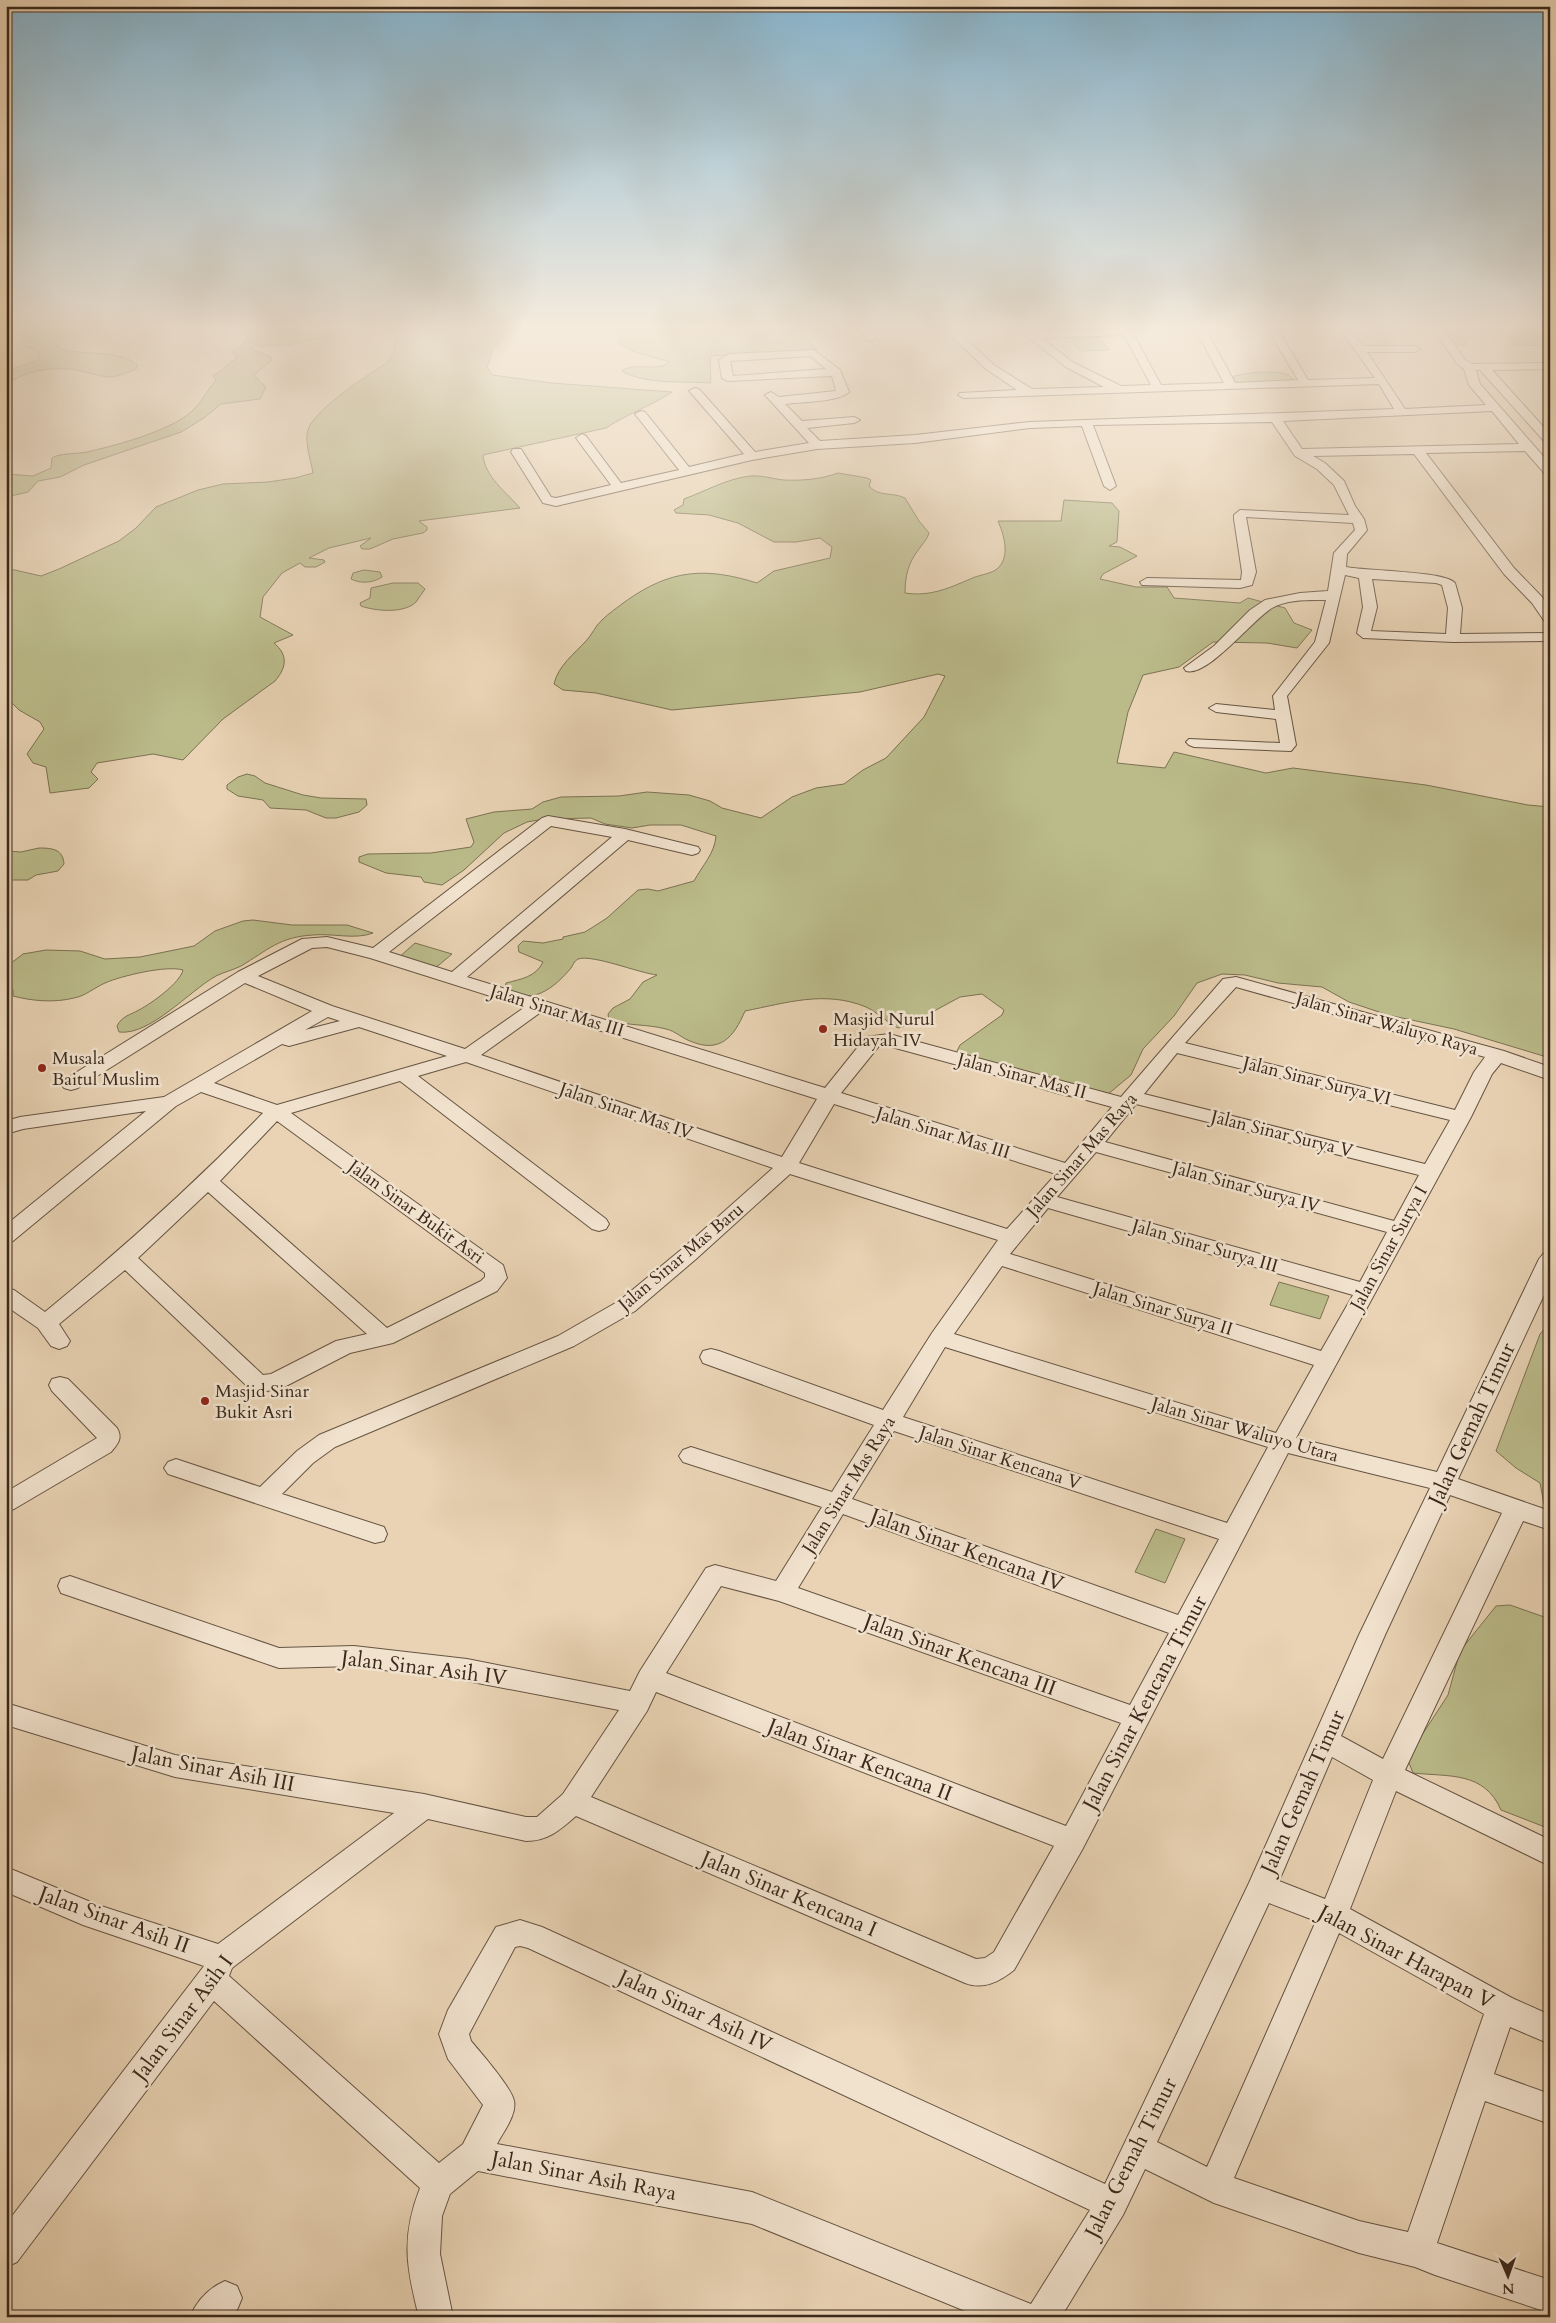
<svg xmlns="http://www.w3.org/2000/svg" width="1556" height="2323" font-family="Cardo,serif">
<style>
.green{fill:#bbbb8a;stroke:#7b7253}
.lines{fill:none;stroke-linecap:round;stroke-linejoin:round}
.street-casing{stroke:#665442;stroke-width:2}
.street{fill:#f1e2ce;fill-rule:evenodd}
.poi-dot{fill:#8f2418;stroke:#f1e2ce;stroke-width:2}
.labels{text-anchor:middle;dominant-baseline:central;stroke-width:5;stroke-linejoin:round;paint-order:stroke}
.street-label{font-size:18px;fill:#3b291c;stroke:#f1e2ce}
.poi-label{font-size:18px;fill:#3b291c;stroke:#f1e2ce;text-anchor:start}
.near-street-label{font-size:21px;fill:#3b291c;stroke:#f1e2ce}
</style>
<rect width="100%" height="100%" fill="#e9d3b4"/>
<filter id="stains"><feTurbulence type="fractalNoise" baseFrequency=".004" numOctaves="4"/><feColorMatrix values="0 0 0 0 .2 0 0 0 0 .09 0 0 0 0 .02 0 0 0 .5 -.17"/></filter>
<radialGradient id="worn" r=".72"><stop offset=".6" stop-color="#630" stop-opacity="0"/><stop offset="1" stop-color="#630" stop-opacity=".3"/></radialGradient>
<g class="green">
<path d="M 25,328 L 74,328 L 66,332 L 56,346 C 81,359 113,346 138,365 L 136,369 C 128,372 118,377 110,377 C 97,376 88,372 76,370 C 54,366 23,371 6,385 L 6,371 L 36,361 L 40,357 L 35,349 L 25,347 C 20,340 20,335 25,328 Z"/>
<path d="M 254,328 L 352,328 L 332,336 L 288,345 L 253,346 L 253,350 L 270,356 L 272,360 L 254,375 L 266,387 L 260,399 L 221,404 L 204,418 L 181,432 L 84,465 L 60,477 L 38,481 L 28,492 L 6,497 L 6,474 L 33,476 L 51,468 L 52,458 L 56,456 C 66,453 77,454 87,452 C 117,445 176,430 196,407 C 204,399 208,388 216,380 L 213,375 C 224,371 226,364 236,359 L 236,355 L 231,352 L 243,344 L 247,336 L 254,332 Z"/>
<path d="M 394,328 L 511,328 L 493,349 L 487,367 L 492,375 L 552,383 L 672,392 C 651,406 627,414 606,428 L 483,455 C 485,477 506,492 520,508 L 419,521 L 427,527 L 427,530 L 423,533 L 393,539 L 370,549 L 362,549 L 360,546 L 371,538 L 329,548 L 309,558 L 324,560 L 325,562 L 316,567 L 305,567 L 300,563 L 282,573 L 263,597 L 260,617 L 293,635 L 274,643 C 288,655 287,667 275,681 L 223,719 L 183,760 L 153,754 L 97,763 L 91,772 L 98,779 L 89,788 L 50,793 L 46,767 L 33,763 L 27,754 L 44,729 L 40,722 L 19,710 L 6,697 L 6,568 L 41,576 L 59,569 L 119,541 L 136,528 L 156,507 L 198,490 L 223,484 L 268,482 L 295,478 L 313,473 C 311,460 303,439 309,427 C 318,410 350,387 367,376 C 375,370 388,364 393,354 C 397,346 394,336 394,328 Z"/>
<path d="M 618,328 L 796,328 L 817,349 L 710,356 L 711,383 C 683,381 647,385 622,371 C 635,361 656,373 670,362 L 632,351 L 620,344 Z"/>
<path d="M 1447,328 L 1470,328 L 1476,335 L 1467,339 L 1466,345 C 1455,348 1447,338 1447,328 Z"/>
<path d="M 1496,328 L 1531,328 L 1540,335 L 1539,337 L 1550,341 L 1550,346 L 1514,345 Z"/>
<path d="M 1099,337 L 1109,350 L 1080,351 L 1071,338 Z"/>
<path d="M 1256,372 C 1268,373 1285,369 1293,379 L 1292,381 L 1234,383 L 1234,376 Z"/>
<path d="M 838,473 L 867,478 L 871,480 L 869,486 C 878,497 893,492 905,498 L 919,521 L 929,533 C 927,540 923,543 919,549 C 908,563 905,576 905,593 C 932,597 951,587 975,577 C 981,575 992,573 997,569 C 1011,557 1004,535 998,521 L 1061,521 L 1064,500 L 1112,503 L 1119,511 L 1117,542 L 1109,546 L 1120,547 L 1137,556 L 1103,574 L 1100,579 L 1136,587 L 1167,587 L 1174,598 L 1240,603 L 1248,598 L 1285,608 L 1294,623 L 1312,630 L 1297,648 L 1267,643 L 1213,642 L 1179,667 L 1143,675 L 1128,712 L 1117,763 L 1165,768 L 1174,752 L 1266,773 L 1293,768 L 1426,785 L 1528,805 L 1550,807 L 1550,1058 L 1454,1029 L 1388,1015 L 1349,1002 L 1322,987 L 1278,983 L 1245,975 L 1222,974 L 1197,983 L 1174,1016 L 1143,1049 L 1131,1075 L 1101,1100 C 1058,1101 1000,1073 959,1058 L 957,1051 L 960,1045 L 1002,1015 L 1004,1010 L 982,994 L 960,997 L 936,1010 L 926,1020 L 898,1028 C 887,1022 877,1012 866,1007 C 825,990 786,1003 745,1011 C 734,1037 720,1054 690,1041 C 682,1038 675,1031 666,1029 C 647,1024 628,1026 609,1020 L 608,1014 L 613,1008 L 630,999 L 643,982 L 657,975 C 639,973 592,954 578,959 C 574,961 573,965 571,968 C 554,988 532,1007 505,988 L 506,983 C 521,979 536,977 543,962 L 519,952 L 518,946 L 523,941 L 543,943 L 563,939 L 563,937 L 585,932 L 593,927 L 607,918 L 638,890 L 648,889 L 658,891 L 694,881 C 702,866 715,853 716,836 L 681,825 L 650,825 L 632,828 L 605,824 L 591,818 L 544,819 L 527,822 L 504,833 L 464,870 L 442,885 L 424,882 L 421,877 L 386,873 L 359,862 L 359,857 L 368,854 L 431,853 L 471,847 L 474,842 L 466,819 L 494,812 L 532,809 L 543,802 L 561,797 L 619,796 L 647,792 L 689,795 L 710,801 L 722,808 L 761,818 L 792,797 L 816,788 L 844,784 L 863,770 L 886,758 L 924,717 L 945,676 L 938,674 L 860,692 L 672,710 L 596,693 L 563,690 L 554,684 C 558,666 574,654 586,641 C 592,635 595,626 602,620 C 609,613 618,607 626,601 C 671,569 706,567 757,583 L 774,571 L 830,558 L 832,547 L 820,538 L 796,542 L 774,542 L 738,523 L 709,515 L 676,513 L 674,510 L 683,505 L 684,499 C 706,491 726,479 750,476 C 762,475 773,479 784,480 C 802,481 822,479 838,473 Z"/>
<path d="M 364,570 L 380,572 L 382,577 C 373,583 361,584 351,579 L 353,573 Z"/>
<path d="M 393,583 L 418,583 L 425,589 C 422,593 419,598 416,602 C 404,614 375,611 361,606 L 360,603 L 370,598 L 371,588 Z"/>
<path d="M 247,774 L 255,776 L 265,783 L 303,795 L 321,798 L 366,799 L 367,805 L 359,812 L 336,818 L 326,818 L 306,810 L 270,808 L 263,800 L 238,796 L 227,789 L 227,785 L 238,777 Z"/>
<path d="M 39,848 C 52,848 63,849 64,864 L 58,871 L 36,875 L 28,880 L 11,880 L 6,878 L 6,851 L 21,852 Z"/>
<path d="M 253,920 L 292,925 L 347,925 L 373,933 C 355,940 332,933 313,935 C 279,937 268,950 241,966 C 233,970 224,972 216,976 C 189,991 150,1036 119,1032 L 117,1026 C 122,1016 130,1015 139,1010 C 152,1003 180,983 183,970 C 166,965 121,976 105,983 C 94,988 85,996 74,998 C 54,1003 32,1001 13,996 L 13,990 L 6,985 L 6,967 L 23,954 L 46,950 L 80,951 L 105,959 L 140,957 L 194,946 L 215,931 L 243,921 Z"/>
<path d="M 415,943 L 452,954 L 433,970 L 397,959 Z"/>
<path d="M 1279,1282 L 1329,1296 L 1320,1319 L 1270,1305 Z"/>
<path d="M 1550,1323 L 1550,1506 L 1544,1504 L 1540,1483 L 1516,1468 L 1496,1451 L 1540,1334 Z"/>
<path d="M 1156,1529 L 1185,1539 L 1165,1583 L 1135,1572 Z"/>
<path d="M 1510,1605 L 1550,1619 L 1550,1829 L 1501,1810 C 1484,1771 1449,1777 1413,1773 L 1407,1758 L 1448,1695 L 1460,1651 L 1496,1606 Z"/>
</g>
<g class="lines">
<g class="street-casing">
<g id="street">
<path d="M 859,328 L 869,328 L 876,338 L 871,341 L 867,340 Z"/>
<path d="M 943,328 L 954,328 L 994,365 L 1032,389 L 1104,387 L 1066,367 L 1017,328 L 1028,328 L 1034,332 L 1130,328 L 1161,385 L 1224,383 L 1195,328 L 1205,328 L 1235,383 L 1298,380 L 1267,328 L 1277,328 L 1308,380 L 1375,378 L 1339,328 L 1400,328 L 1395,331 L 1352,332 L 1363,346 L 1415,346 L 1420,349 L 1415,352 L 1367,352 L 1405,409 L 1486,405 L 1469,385 L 1464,369 L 1457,364 L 1433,328 L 1443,328 L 1465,360 L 1472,364 L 1550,363 L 1550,369 L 1492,370 L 1550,434 L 1550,444 L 1546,443 L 1480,370 L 1476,370 L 1480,384 L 1550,464 L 1550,476 L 1546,475 L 1525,451 L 1426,453 L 1514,568 L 1542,597 L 1550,609 L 1550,623 L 1545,622 L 1532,603 L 1504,574 L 1414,454 L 1313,456 L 1325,463 L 1344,481 L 1355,506 L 1364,519 L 1367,530 L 1347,554 L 1346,567 C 1366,571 1445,571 1455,583 L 1462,608 L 1460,634 L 1550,633 L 1550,641 L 1453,642 L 1363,638 L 1357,633 L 1363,607 L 1359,578 L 1345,575 L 1329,643 L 1287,696 L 1296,745 L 1291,751 L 1194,747 L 1189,745 L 1186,742 L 1189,739 L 1280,743 L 1276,719 L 1216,712 L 1209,708 L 1216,704 L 1275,710 L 1273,696 L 1315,642 L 1326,600 C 1310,600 1287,599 1272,608 C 1252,620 1208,677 1186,671 L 1184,668 L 1214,646 L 1250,610 L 1265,600 L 1300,593 L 1328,591 L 1334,553 L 1355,530 L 1353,523 L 1246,517 L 1256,572 L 1252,585 L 1240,588 L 1142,585 L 1140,582 L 1147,578 L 1241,580 L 1242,572 L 1234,519 L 1234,515 L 1240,510 L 1349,515 L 1334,485 L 1317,469 L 1295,456 L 1272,422 L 1093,425 L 1116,486 L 1110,490 L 1104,486 L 1082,426 L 1030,428 L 915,443 L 817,449 L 752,460 L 556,506 L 543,503 L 511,452 L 513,449 L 521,449 L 551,497 L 556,498 L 611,485 L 576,438 L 582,434 L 586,436 L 621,483 L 679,470 L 635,414 L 641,411 L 645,412 L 689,467 L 744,454 L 691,393 L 689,391 L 695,388 L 699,389 L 755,452 L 809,443 L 765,395 L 771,392 L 779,397 L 836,391 L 832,376 L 728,381 L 722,378 L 719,360 L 729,354 L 814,350 L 840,370 L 849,392 C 839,402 800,402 785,404 L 802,421 L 854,417 L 860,420 L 854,423 L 807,428 L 820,441 L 915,435 L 1030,422 L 1394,409 L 1379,384 L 964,398 L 958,395 L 960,393 L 1017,390 L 986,369 ZM 1124,335 L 1151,385 L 1121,386 L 1074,363 L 1041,338 ZM 811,356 L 826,369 L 733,376 L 730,361 ZM 1492,411 L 1519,444 L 1302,449 L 1283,421 ZM 1372,579 L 1436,583 L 1442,585 L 1448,608 L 1446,634 L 1371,631 L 1377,607 Z"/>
<path d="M 548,816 L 625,829 L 698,847 L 700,850 L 698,853 L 692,855 L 628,840 L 467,977 L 825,1088 L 866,1037 L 889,1034 L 1121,1097 L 1223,979 L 1236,977 L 1504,1051 L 1550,1067 L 1550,1080 L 1501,1063 L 1492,1074 L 1471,1117 L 1296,1438 L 1437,1472 L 1539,1259 L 1543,1254 L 1550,1252 L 1550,1282 L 1458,1479 L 1550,1511 L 1550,1530 L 1523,1521 L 1405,1770 L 1550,1840 L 1550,1866 L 1396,1791 L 1350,1909 L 1512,1998 L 1550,2015 L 1550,2044 L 1510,2027 L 1494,2074 L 1550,2094 L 1550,2124 L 1485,2101 L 1437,2243 L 1550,2280 L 1550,2313 L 1435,2275 L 1415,2267 L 1359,2253 L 1214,2203 L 1145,2169 L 1123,2215 L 1061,2317 L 980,2317 L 752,2224 L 478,2171 L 450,2194 L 442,2216 L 440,2254 L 453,2317 L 419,2317 C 406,2267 401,2237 420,2188 L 214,2001 L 17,2262 L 6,2267 L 6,2224 L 204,1966 L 83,1925 L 6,1892 L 6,1867 L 98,1905 L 218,1944 L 394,1813 L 175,1777 L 6,1725 L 6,1703 L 175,1755 L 424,1794 L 526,1817 L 537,1817 L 563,1794 L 619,1710 L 467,1681 L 354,1666 L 279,1668 L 61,1593 L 58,1586 L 61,1579 L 70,1576 L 279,1648 L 354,1646 L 467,1659 L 630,1691 L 640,1671 L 706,1568 L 715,1565 L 776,1581 L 822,1507 L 683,1462 L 679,1456 L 683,1450 L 691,1447 L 832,1492 L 874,1425 L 703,1363 L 700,1357 L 703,1351 L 711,1349 L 719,1351 L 883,1410 L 932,1333 L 998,1240 L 790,1174 L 696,1259 L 635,1311 L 574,1346 L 335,1447 L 313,1463 L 282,1494 L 384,1527 L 387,1534 L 384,1541 L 375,1543 L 168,1474 L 164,1468 L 168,1462 L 176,1459 L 260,1487 L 297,1451 L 319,1435 L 558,1336 L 619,1301 L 682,1249 L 773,1168 L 466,1062 L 418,1076 L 606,1219 L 609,1224 L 606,1229 L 599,1231 L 592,1229 L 400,1081 L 291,1113 L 503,1265 L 507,1278 L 497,1291 L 393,1343 L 350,1353 L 286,1386 L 267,1391 L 249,1388 L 125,1270 L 59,1324 L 70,1341 L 67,1346 L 59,1349 L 51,1346 L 38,1328 L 6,1306 L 6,1288 L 14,1290 L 45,1312 C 122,1249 194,1184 263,1113 L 201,1092 L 176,1106 L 13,1241 L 6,1243 L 6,1225 L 146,1111 L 23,1129 L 6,1134 L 6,1121 L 20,1117 L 164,1097 L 312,1011 L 245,983 L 78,1088 L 71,1090 L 64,1088 L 61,1084 L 64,1080 L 238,972 L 302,939 L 327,937 L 373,948 L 542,818 ZM 551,826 L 612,837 L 452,972 L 389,952 ZM 327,947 L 370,958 L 525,1007 L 465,1049 L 332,1006 L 258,976 L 312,948 ZM 1236,987 L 1485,1057 L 1474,1072 L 1455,1110 L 1185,1043 ZM 541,1012 L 817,1099 L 782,1157 L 481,1055 ZM 328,1017 L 340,1021 L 305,1030 ZM 359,1027 L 447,1056 L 277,1105 L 214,1083 L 282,1044 L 289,1046 ZM 879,1046 L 888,1046 L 1112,1107 L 1065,1163 L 841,1093 ZM 1177,1053 L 1450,1120 L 1425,1164 L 1144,1094 ZM 834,1104 L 1056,1174 L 1007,1229 L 799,1163 ZM 1136,1104 L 1419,1175 L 1394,1221 L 1105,1142 ZM 277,1121 L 485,1273 L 485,1277 L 481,1281 L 387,1328 L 220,1181 ZM 1096,1152 L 1387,1232 L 1360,1282 L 1057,1197 ZM 208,1192 L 367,1334 L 336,1341 L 271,1374 L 263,1375 L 138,1258 ZM 1048,1208 L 1353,1295 L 1321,1351 L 1010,1254 ZM 1002,1266 L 1314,1365 L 1276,1433 L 954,1334 ZM 945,1347 L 1268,1447 L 1227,1523 L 903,1417 ZM 894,1431 L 1219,1539 L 1178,1615 L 852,1499 ZM 1288,1453 L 1430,1488 L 1359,1635 L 1249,1883 L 1105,2184 L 542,1927 L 520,1920 L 496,1927 L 448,2010 L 439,2034 L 448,2059 L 483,2105 L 463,2144 L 439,2163 L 229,1976 L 232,1968 L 428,1819 L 526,1841 C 548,1841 560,1830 576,1816 L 965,1983 C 983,1990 999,1982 1014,1970 L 1082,1850 ZM 1450,1495 L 1502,1513 L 1383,1759 L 1341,1736 L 1385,1635 ZM 843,1514 L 1169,1633 L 1130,1705 L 798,1588 ZM 721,1586 L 779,1601 L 1121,1723 L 1066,1826 L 666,1673 ZM 656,1692 L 1054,1846 L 994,1952 L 985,1958 L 976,1959 L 591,1797 L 647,1711 ZM 1332,1757 L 1373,1780 L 1325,1899 L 1279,1881 ZM 1269,1903 L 1316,1921 L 1207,2167 L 1157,2142 ZM 1339,1933 L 1484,2014 L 1408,2232 L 1359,2221 L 1234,2178 ZM 520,1946 L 528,1948 L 1090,2210 L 1031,2304 L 752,2192 L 497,2144 C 503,2132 517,2115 514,2101 C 512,2088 481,2053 471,2041 L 469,2034 L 515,1947 Z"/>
<path d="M 60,1377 L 68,1379 L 117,1428 C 123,1438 118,1444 111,1452 L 14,1509 L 6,1512 L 6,1492 L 97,1438 L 52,1391 L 49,1385 L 52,1379 Z"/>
<path d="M 225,2281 L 237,2286 L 242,2298 L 237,2310 L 230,2317 L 190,2317 C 197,2300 209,2288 225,2281 Z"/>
</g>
</g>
<use href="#street" class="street"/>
</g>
<linearGradient id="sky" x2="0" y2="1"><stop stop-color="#87b6d0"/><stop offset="0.5" stop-color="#f5ebdd"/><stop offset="1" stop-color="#f5ebdd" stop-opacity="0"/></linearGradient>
<rect width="1556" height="653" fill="url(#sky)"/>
<g class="poi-dot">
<circle cx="823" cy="1029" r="5"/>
<circle cx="42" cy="1068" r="5"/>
<circle cx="205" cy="1401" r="5"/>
</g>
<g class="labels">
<g class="street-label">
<text transform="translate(557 1011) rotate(17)">Jalan Sinar Mas III</text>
<text transform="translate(1387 1024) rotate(16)">Jalan Sinar Waluyo Raya</text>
<text transform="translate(1022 1076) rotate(15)">Jalan Sinar Mas II</text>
<text transform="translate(1317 1081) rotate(14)">Jalan Sinar Surya VI</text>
<text transform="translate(626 1111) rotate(19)">Jalan Sinar Mas IV</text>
<text transform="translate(943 1133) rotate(17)">Jalan Sinar Mas III</text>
<text transform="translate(1282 1134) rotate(14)">Jalan Sinar Surya V</text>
<text transform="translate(1082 1155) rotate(-49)">Jalan Sinar Mas Raya</text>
<text transform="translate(1246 1187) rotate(15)">Jalan Sinar Surya IV</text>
<text transform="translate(416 1212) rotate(36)">Jalan Sinar Bukit Asri</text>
<text transform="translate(1205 1246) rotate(16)">Jalan Sinar Surya III</text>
<text transform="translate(1389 1248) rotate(-61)">Jalan Sinar Surya I</text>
<text transform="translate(681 1257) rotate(-40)">Jalan Sinar Mas Baru</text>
<text transform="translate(1163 1309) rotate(17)">Jalan Sinar Surya II</text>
<text transform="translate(1245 1430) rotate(16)">Jalan Sinar Waluyo Utara</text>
<text transform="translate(1000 1458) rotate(18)">Jalan Sinar Kencana V</text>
<text transform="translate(849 1485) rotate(-58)">Jalan Sinar Mas Raya</text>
</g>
<g class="poi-label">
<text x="833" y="1019">Masjid Nurul<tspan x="833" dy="21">Hidayah IV</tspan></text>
<text x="52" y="1058">Musala<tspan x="52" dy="21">Baitul Muslim</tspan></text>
<text x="215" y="1391">Masjid Sinar<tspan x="215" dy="21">Bukit Asri</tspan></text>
</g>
<g class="near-street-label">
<text transform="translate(1472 1424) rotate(-65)">Jalan Gemah Timur</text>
<text transform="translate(967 1550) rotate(20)">Jalan Sinar Kencana IV</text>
<text transform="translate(960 1655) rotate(20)">Jalan Sinar Kencana III</text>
<text transform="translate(424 1668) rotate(7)">Jalan Sinar Asih IV</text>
<text transform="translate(1145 1703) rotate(-62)">Jalan Sinar Kencana Timur</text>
<text transform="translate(860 1760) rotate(21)">Jalan Sinar Kencana II</text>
<text transform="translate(213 1769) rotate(11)">Jalan Sinar Asih III</text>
<text transform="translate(1303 1792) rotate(-66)">Jalan Gemah Timur</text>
<text transform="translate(789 1894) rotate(23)">Jalan Sinar Kencana I</text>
<text transform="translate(114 1920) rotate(20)">Jalan Sinar Asih II</text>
<text transform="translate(1406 1957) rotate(28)">Jalan Sinar Harapan V</text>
<text transform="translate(695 2011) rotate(25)">Jalan Sinar Asih IV</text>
<text transform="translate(183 2018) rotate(-53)">Jalan Sinar Asih I</text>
<text transform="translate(1131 2158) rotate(-63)">Jalan Gemah Timur</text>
<text transform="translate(584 2176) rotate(11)">Jalan Sinar Asih Raya</text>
</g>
</g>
<rect width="1556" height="2323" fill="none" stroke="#e9d3b4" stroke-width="25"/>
<rect x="8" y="8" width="1541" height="2308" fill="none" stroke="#3b291c" stroke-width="2.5"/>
<rect x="12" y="12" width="1531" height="2298" fill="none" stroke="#3b291c"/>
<g transform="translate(1508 2276) rotate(178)" stroke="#f1e2ce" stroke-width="4" paint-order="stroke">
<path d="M0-4L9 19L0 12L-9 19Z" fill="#3b291c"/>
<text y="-8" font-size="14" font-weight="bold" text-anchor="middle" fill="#3b291c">N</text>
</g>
<rect width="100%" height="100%" filter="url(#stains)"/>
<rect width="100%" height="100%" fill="url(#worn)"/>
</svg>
